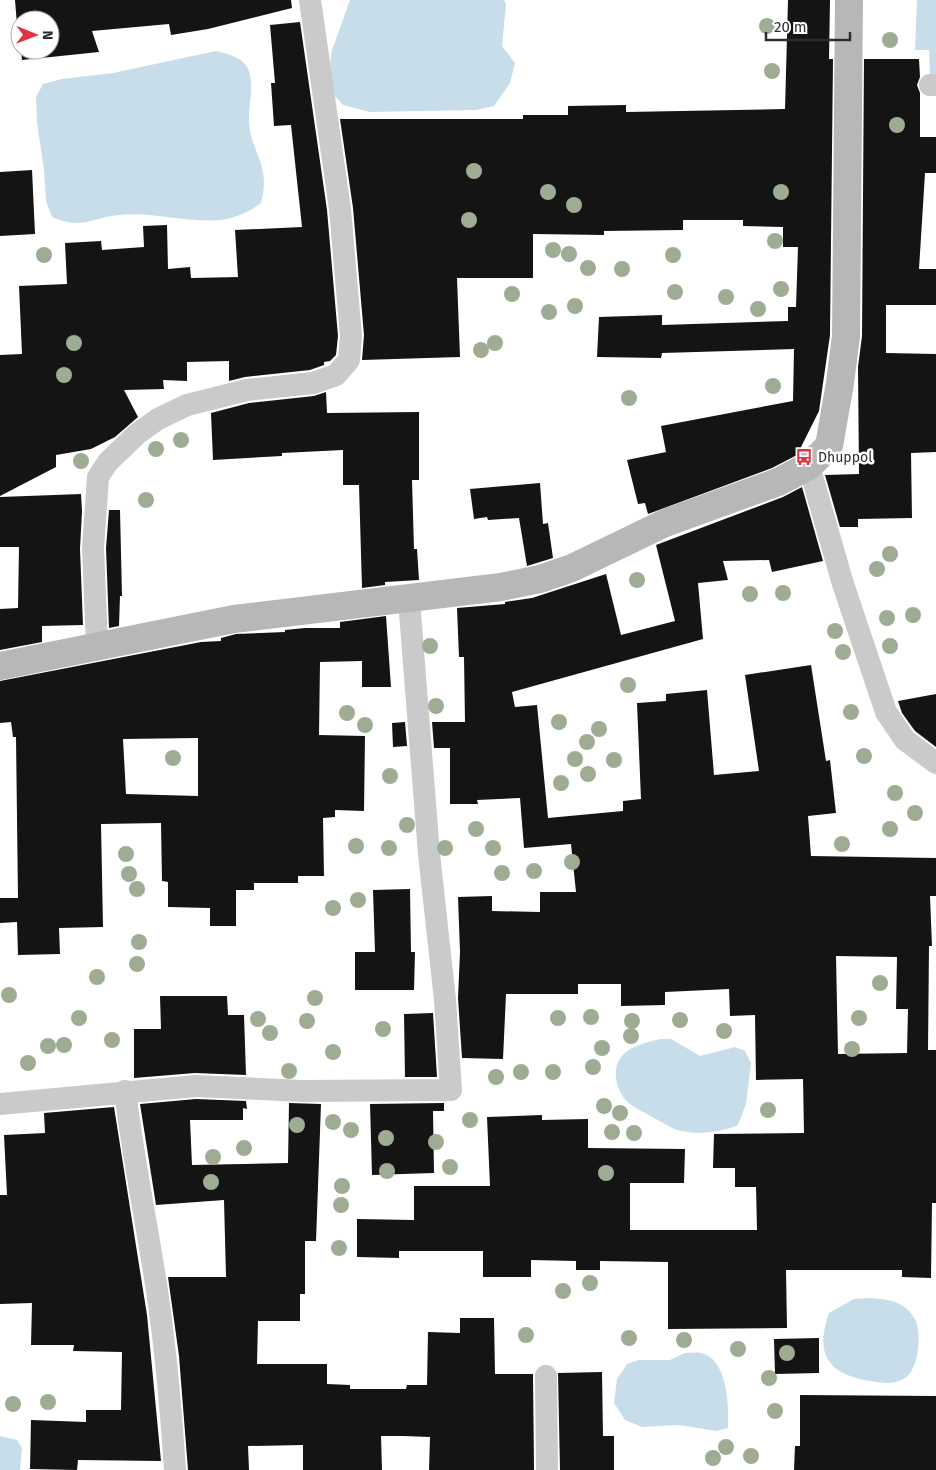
<svg xmlns="http://www.w3.org/2000/svg" width="936" height="1470" font-family="'Fira Sans',sans-serif">
<style>
.water{fill:#c7ddea}
.building{fill:#141414;fill-rule:evenodd}
.lines{fill:none;stroke-linecap:round;stroke-linejoin:round}
.street{stroke:#cacaca;stroke-width:22}
.secondary{stroke:#b7b7b7;stroke-width:28}
.tree{fill:#9fac94}
.labels{text-anchor:middle;dominant-baseline:central;stroke-width:5;stroke-linejoin:round;paint-order:stroke}
.poi-label{font-size:14px;fill:#2d2d2d;stroke:#fff;text-anchor:start}
</style>
<rect width="100%" height="100%" fill="#fff"/>
<g class="water">
<path d="M 350,0 L 504,0 L 506,4 L 502,46 L 515,63 L 510,83 L 494,106 L 476,110 L 370,112 L 343,105 L 333,94 L 330,72 L 331,53 Z"/>
<path d="M 917,0 L 936,0 L 936,76 L 930,75 L 929,50 L 915,50 Z"/>
<path d="M 216,51 C 227,54 240,56 247,67 C 255,81 249,101 249,117 C 248,151 272,162 261,203 C 250,211 240,216 227,219 C 193,225 154,211 119,215 C 89,218 83,230 52,217 L 46,201 L 44,170 L 37,123 L 36,97 L 43,84 L 62,79 L 113,73 Z"/>
<path d="M 660,1039 L 671,1039 L 700,1056 L 735,1047 L 745,1051 L 751,1063 L 746,1104 L 738,1125 C 722,1132 699,1135 681,1131 C 671,1129 663,1122 654,1118 C 646,1113 638,1110 630,1104 C 617,1094 610,1070 622,1056 C 630,1046 648,1042 660,1039 Z"/>
<path d="M 871,1298 C 883,1299 897,1300 907,1309 C 911,1313 916,1319 917,1325 C 921,1339 918,1370 905,1378 C 895,1385 883,1383 871,1381 C 829,1375 814,1355 829,1313 L 854,1299 Z"/>
<path d="M 685,1353 C 690,1353 696,1352 701,1353 C 728,1359 729,1407 728,1428 L 716,1431 L 679,1425 L 642,1427 L 625,1420 L 614,1403 L 617,1379 L 627,1364 L 639,1360 L 670,1360 Z"/>
<path d="M 0,1436 L 17,1440 L 22,1448 L 20,1470 L 0,1470 Z"/>
</g>
<g class="building">
<path d="M 15,0 L 291,0 L 292,8 L 208,29 L 171,35 L 169,24 L 92,31 L 99,52 L 22,60 L 21,50 L 50,50 L 50,20 L 20,20 L 20,32 L 20,25 L 17,25 Z"/>
<path d="M 788,0 L 830,0 L 829,59 L 833,59 L 830,335 L 819,411 L 797,455 L 772,468 L 648,514 L 645,503 L 638,504 L 627,460 L 666,452 L 661,426 L 793,401 L 794,349 L 662,353 L 661,358 L 597,357 L 599,317 L 662,315 L 662,325 L 788,321 L 788,307 L 796,307 L 798,247 L 783,247 L 783,227 L 743,226 L 743,220 L 683,220 L 683,230 L 604,231 L 604,235 L 533,234 L 533,278 L 457,278 L 460,357 L 362,360 L 364,335 L 353,208 L 340,119 L 523,119 L 523,115 L 568,115 L 568,106 L 626,105 L 626,112 L 785,109 Z"/>
<path d="M 300,22 L 327,210 L 338,336 L 336,355 L 330,361 L 324,362 L 324,365 L 310,370 L 245,377 L 229,381 L 229,361 L 187,362 L 187,381 L 163,380 L 164,389 L 124,390 L 138,417 L 115,437 L 91,449 L 56,455 L 56,467 L 0,496 L 0,355 L 22,354 L 19,286 L 67,284 L 65,243 L 101,241 L 102,250 L 144,247 L 143,226 L 167,225 L 168,269 L 190,267 L 191,278 L 238,277 L 235,230 L 302,227 L 291,125 L 274,126 L 271,83 L 275,83 L 270,25 Z"/>
<path d="M 864,59 L 919,59 L 920,77 L 917,85 L 920,93 L 920,137 L 936,137 L 936,173 L 925,173 L 919,269 L 936,269 L 936,305 L 886,305 L 886,353 L 936,354 L 936,452 L 911,453 L 912,518 L 858,519 L 858,527 L 840,527 L 825,475 L 859,474 L 858,367 L 862,336 Z"/>
<path d="M 32,170 L 35,234 L 0,236 L 0,172 Z"/>
<path d="M 326,392 L 327,413 L 419,412 L 419,480 L 412,480 L 414,549 L 417,549 L 419,580 L 385,582 L 385,585 L 362,588 L 359,485 L 343,485 L 343,450 L 282,453 L 282,456 L 213,460 L 211,413 L 249,403 L 314,396 Z"/>
<path d="M 540,483 L 543,524 L 548,523 L 553,558 L 527,566 L 519,518 L 488,520 L 487,517 L 474,519 L 470,489 Z"/>
<path d="M 802,487 L 823,561 L 772,572 L 769,560 L 723,561 L 728,580 L 698,583 L 703,639 L 512,692 L 515,707 L 537,705 L 548,818 L 623,811 L 623,801 L 641,799 L 637,703 L 666,701 L 666,694 L 707,690 L 714,775 L 759,771 L 745,675 L 811,665 L 826,761 L 830,760 L 836,813 L 808,816 L 811,856 L 936,858 L 936,896 L 930,896 L 932,946 L 929,946 L 928,1050 L 936,1050 L 936,1203 L 932,1203 L 931,1278 L 902,1277 L 902,1270 L 786,1270 L 787,1328 L 668,1329 L 668,1262 L 600,1261 L 600,1270 L 576,1270 L 576,1261 L 531,1260 L 531,1277 L 483,1277 L 483,1251 L 399,1251 L 399,1258 L 357,1257 L 357,1219 L 414,1220 L 414,1186 L 490,1186 L 487,1117 L 542,1115 L 542,1120 L 588,1119 L 588,1148 L 685,1149 L 684,1183 L 630,1183 L 630,1230 L 757,1230 L 756,1187 L 735,1187 L 735,1168 L 713,1168 L 714,1134 L 804,1133 L 803,1079 L 756,1080 L 755,1015 L 730,1016 L 729,989 L 665,992 L 665,1005 L 621,1006 L 621,984 L 578,984 L 578,994 L 506,994 L 503,1059 L 462,1058 L 458,998 L 460,952 L 458,897 L 492,896 L 492,911 L 540,912 L 540,892 L 576,892 L 571,844 L 524,848 L 520,798 L 477,800 L 478,804 L 450,804 L 450,748 L 434,748 L 432,722 L 465,722 L 464,657 L 459,657 L 457,608 L 505,604 L 505,602 L 532,598 L 606,574 L 621,635 L 675,621 L 656,545 L 783,497 ZM 836,956 L 897,957 L 896,1009 L 908,1009 L 907,1053 L 838,1054 Z"/>
<path d="M 81,494 L 82,511 L 80,549 L 83,625 L 42,626 L 42,642 L 0,650 L 0,609 L 18,608 L 19,547 L 0,547 L 0,497 Z"/>
<path d="M 109,510 L 120,510 L 122,596 L 120,596 L 119,626 L 109,628 L 106,548 Z"/>
<path d="M 386,616 L 391,687 L 362,687 L 362,661 L 320,662 L 319,735 L 365,736 L 364,811 L 335,810 L 335,817 L 323,818 L 324,876 L 298,876 L 298,883 L 254,883 L 254,890 L 236,890 L 236,926 L 210,926 L 210,908 L 168,907 L 168,882 L 162,881 L 161,823 L 101,824 L 103,927 L 59,928 L 60,954 L 18,955 L 17,922 L 0,923 L 0,898 L 18,898 L 16,737 L 13,737 L 11,722 L 0,723 L 0,681 L 201,642 L 221,641 L 221,638 L 236,634 L 285,632 L 285,630 L 305,628 L 340,628 L 340,622 ZM 198,738 L 198,796 L 126,794 L 123,739 Z"/>
<path d="M 936,694 L 936,747 L 915,731 L 902,713 L 898,701 Z"/>
<path d="M 405,722 L 407,746 L 393,747 L 392,723 Z"/>
<path d="M 410,889 L 411,952 L 415,952 L 414,990 L 355,990 L 355,952 L 375,952 L 373,890 Z"/>
<path d="M 160,996 L 227,996 L 228,1015 L 244,1015 L 246,1075 L 195,1073 L 134,1078 L 134,1029 L 161,1029 Z"/>
<path d="M 433,1013 L 437,1077 L 405,1077 L 404,1014 Z"/>
<path d="M 196,1099 L 246,1101 L 247,1109 L 243,1108 L 243,1120 L 190,1120 L 192,1165 L 288,1163 L 289,1103 L 321,1104 L 316,1241 L 305,1241 L 305,1294 L 300,1294 L 300,1321 L 258,1321 L 257,1364 L 327,1364 L 327,1384 L 350,1385 L 350,1389 L 406,1389 L 407,1385 L 427,1385 L 428,1332 L 460,1333 L 460,1318 L 494,1318 L 495,1374 L 533,1374 L 534,1470 L 429,1470 L 430,1437 L 403,1436 L 381,1436 L 382,1470 L 303,1470 L 303,1445 L 248,1446 L 249,1470 L 188,1470 L 179,1356 L 168,1277 L 226,1277 L 224,1200 L 156,1205 L 140,1104 Z"/>
<path d="M 444,1103 L 444,1111 L 433,1111 L 434,1173 L 372,1175 L 370,1104 Z"/>
<path d="M 114,1107 L 147,1315 L 161,1461 L 78,1460 L 77,1470 L 30,1469 L 31,1420 L 86,1422 L 86,1410 L 121,1410 L 122,1352 L 73,1351 L 74,1345 L 31,1345 L 32,1303 L 0,1304 L 0,1195 L 7,1195 L 4,1135 L 45,1133 L 44,1113 Z"/>
<path d="M 819,1338 L 819,1373 L 775,1374 L 774,1339 Z"/>
<path d="M 602,1372 L 603,1436 L 614,1436 L 614,1470 L 560,1470 L 558,1373 Z"/>
<path d="M 800,1395 L 936,1396 L 936,1470 L 794,1470 L 795,1446 L 800,1446 Z"/>
</g>
<g class="lines">
<g class="street">
<path d="M 930,85 L 936,85"/>
<path d="M 809,466 L 843,584 L 886,712 L 905,740 L 936,763"/>
<path d="M 97,645 L 93,548 L 98,477 L 108,462 L 137,434 L 158,419 L 187,405 L 247,390 L 313,383 L 336,375 L 349,360 L 351,336 L 340,209 L 310,0"/>
<path d="M 125,1091 C 133,1158 147,1224 157,1291 C 166,1350 171,1410 175,1470"/>
<path d="M 0,1104 L 196,1086 L 303,1091 L 451,1090 L 445,1000 L 429,854 L 409,600"/>
<path d="M 546,1376 L 547,1470"/>
</g>
<path class="secondary" d="M 0,666 L 234,619 L 501,587 L 540,579 L 572,568 L 665,523 L 778,482 L 809,466 L 829,446 L 840,383 L 846,336 L 849,0"/>
</g>
<g class="tree">
<circle cx="767" cy="26" r="8"/>
<circle cx="890" cy="40" r="8"/>
<circle cx="772" cy="71" r="8"/>
<circle cx="897" cy="125" r="8"/>
<circle cx="474" cy="171" r="8"/>
<circle cx="548" cy="192" r="8"/>
<circle cx="781" cy="192" r="8"/>
<circle cx="574" cy="205" r="8"/>
<circle cx="469" cy="220" r="8"/>
<circle cx="775" cy="241" r="8"/>
<circle cx="553" cy="250" r="8"/>
<circle cx="569" cy="254" r="8"/>
<circle cx="44" cy="255" r="8"/>
<circle cx="673" cy="255" r="8"/>
<circle cx="588" cy="268" r="8"/>
<circle cx="622" cy="269" r="8"/>
<circle cx="781" cy="289" r="8"/>
<circle cx="675" cy="292" r="8"/>
<circle cx="512" cy="294" r="8"/>
<circle cx="726" cy="297" r="8"/>
<circle cx="575" cy="306" r="8"/>
<circle cx="758" cy="309" r="8"/>
<circle cx="549" cy="312" r="8"/>
<circle cx="74" cy="343" r="8"/>
<circle cx="495" cy="343" r="8"/>
<circle cx="481" cy="350" r="8"/>
<circle cx="64" cy="375" r="8"/>
<circle cx="773" cy="386" r="8"/>
<circle cx="629" cy="398" r="8"/>
<circle cx="181" cy="440" r="8"/>
<circle cx="156" cy="449" r="8"/>
<circle cx="81" cy="461" r="8"/>
<circle cx="146" cy="500" r="8"/>
<circle cx="890" cy="554" r="8"/>
<circle cx="877" cy="569" r="8"/>
<circle cx="637" cy="580" r="8"/>
<circle cx="783" cy="593" r="8"/>
<circle cx="750" cy="594" r="8"/>
<circle cx="913" cy="615" r="8"/>
<circle cx="887" cy="618" r="8"/>
<circle cx="835" cy="631" r="8"/>
<circle cx="430" cy="646" r="8"/>
<circle cx="890" cy="646" r="8"/>
<circle cx="843" cy="652" r="8"/>
<circle cx="628" cy="685" r="8"/>
<circle cx="436" cy="706" r="8"/>
<circle cx="851" cy="712" r="8"/>
<circle cx="347" cy="713" r="8"/>
<circle cx="559" cy="722" r="8"/>
<circle cx="365" cy="725" r="8"/>
<circle cx="599" cy="729" r="8"/>
<circle cx="587" cy="742" r="8"/>
<circle cx="864" cy="756" r="8"/>
<circle cx="173" cy="758" r="8"/>
<circle cx="575" cy="759" r="8"/>
<circle cx="614" cy="760" r="8"/>
<circle cx="588" cy="774" r="8"/>
<circle cx="390" cy="776" r="8"/>
<circle cx="561" cy="783" r="8"/>
<circle cx="895" cy="793" r="8"/>
<circle cx="915" cy="813" r="8"/>
<circle cx="407" cy="825" r="8"/>
<circle cx="476" cy="829" r="8"/>
<circle cx="890" cy="829" r="8"/>
<circle cx="842" cy="844" r="8"/>
<circle cx="356" cy="846" r="8"/>
<circle cx="389" cy="848" r="8"/>
<circle cx="445" cy="848" r="8"/>
<circle cx="493" cy="848" r="8"/>
<circle cx="126" cy="854" r="8"/>
<circle cx="572" cy="862" r="8"/>
<circle cx="534" cy="871" r="8"/>
<circle cx="502" cy="873" r="8"/>
<circle cx="129" cy="874" r="8"/>
<circle cx="137" cy="889" r="8"/>
<circle cx="358" cy="900" r="8"/>
<circle cx="333" cy="908" r="8"/>
<circle cx="139" cy="942" r="8"/>
<circle cx="137" cy="964" r="8"/>
<circle cx="97" cy="977" r="8"/>
<circle cx="880" cy="983" r="8"/>
<circle cx="9" cy="995" r="8"/>
<circle cx="315" cy="998" r="8"/>
<circle cx="591" cy="1017" r="8"/>
<circle cx="79" cy="1018" r="8"/>
<circle cx="558" cy="1018" r="8"/>
<circle cx="859" cy="1018" r="8"/>
<circle cx="258" cy="1019" r="8"/>
<circle cx="680" cy="1020" r="8"/>
<circle cx="307" cy="1021" r="8"/>
<circle cx="632" cy="1021" r="8"/>
<circle cx="383" cy="1029" r="8"/>
<circle cx="724" cy="1031" r="8"/>
<circle cx="270" cy="1033" r="8"/>
<circle cx="631" cy="1036" r="8"/>
<circle cx="112" cy="1040" r="8"/>
<circle cx="64" cy="1045" r="8"/>
<circle cx="48" cy="1046" r="8"/>
<circle cx="602" cy="1048" r="8"/>
<circle cx="852" cy="1049" r="8"/>
<circle cx="333" cy="1052" r="8"/>
<circle cx="28" cy="1063" r="8"/>
<circle cx="593" cy="1067" r="8"/>
<circle cx="289" cy="1071" r="8"/>
<circle cx="521" cy="1072" r="8"/>
<circle cx="553" cy="1072" r="8"/>
<circle cx="496" cy="1077" r="8"/>
<circle cx="604" cy="1106" r="8"/>
<circle cx="768" cy="1110" r="8"/>
<circle cx="620" cy="1113" r="8"/>
<circle cx="470" cy="1120" r="8"/>
<circle cx="333" cy="1122" r="8"/>
<circle cx="297" cy="1125" r="8"/>
<circle cx="351" cy="1130" r="8"/>
<circle cx="612" cy="1132" r="8"/>
<circle cx="634" cy="1133" r="8"/>
<circle cx="386" cy="1138" r="8"/>
<circle cx="436" cy="1142" r="8"/>
<circle cx="244" cy="1148" r="8"/>
<circle cx="213" cy="1157" r="8"/>
<circle cx="450" cy="1167" r="8"/>
<circle cx="387" cy="1171" r="8"/>
<circle cx="606" cy="1173" r="8"/>
<circle cx="211" cy="1182" r="8"/>
<circle cx="342" cy="1186" r="8"/>
<circle cx="341" cy="1205" r="8"/>
<circle cx="339" cy="1248" r="8"/>
<circle cx="590" cy="1283" r="8"/>
<circle cx="563" cy="1291" r="8"/>
<circle cx="526" cy="1335" r="8"/>
<circle cx="629" cy="1338" r="8"/>
<circle cx="684" cy="1340" r="8"/>
<circle cx="738" cy="1349" r="8"/>
<circle cx="787" cy="1353" r="8"/>
<circle cx="769" cy="1378" r="8"/>
<circle cx="48" cy="1402" r="8"/>
<circle cx="13" cy="1404" r="8"/>
<circle cx="775" cy="1411" r="8"/>
<circle cx="726" cy="1447" r="8"/>
<circle cx="751" cy="1456" r="8"/>
<circle cx="713" cy="1458" r="8"/>
</g>
<defs>
<g id="bus-bare" transform="scale(1.35)"><path d="M-5-6H5V4H4V6H2V4H-2V6H-4V4H-5ZM-3.5-4V0h7V-4ZM-3.5 1.2v1.5H-2V1.2ZM2 1.2v1.5H3.5V1.2Z" fill="#e03341" stroke="#fff" stroke-width="2.5" paint-order="stroke"/></g>
</defs>
<g fill-rule="evenodd">
<use href="#bus-bare" x="804" y="457"/>
</g>
<g class="labels">
<g class="poi-label">
<text x="818" y="457">Dhuppol</text>
</g>
</g>
<g transform="translate(35 35) rotate(91)"><circle r="24" fill="#ffffff" stroke="#ababab"/>
<path d="M0-4L9 19L0 12L-9 19Z" fill="#e03341"/>
<text y="-8" font-size="14" font-weight="bold" text-anchor="middle" fill="#2d2d2d">N</text>
</g>
<path d="M766 32v8h84v-8" fill="none" stroke="#2d2d2d" stroke-width="2.5"/>
<text x="774" y="32" font-size="15" fill="#2d2d2d" stroke="#ffffff" stroke-width="4" paint-order="stroke">20 m</text>
</svg>
